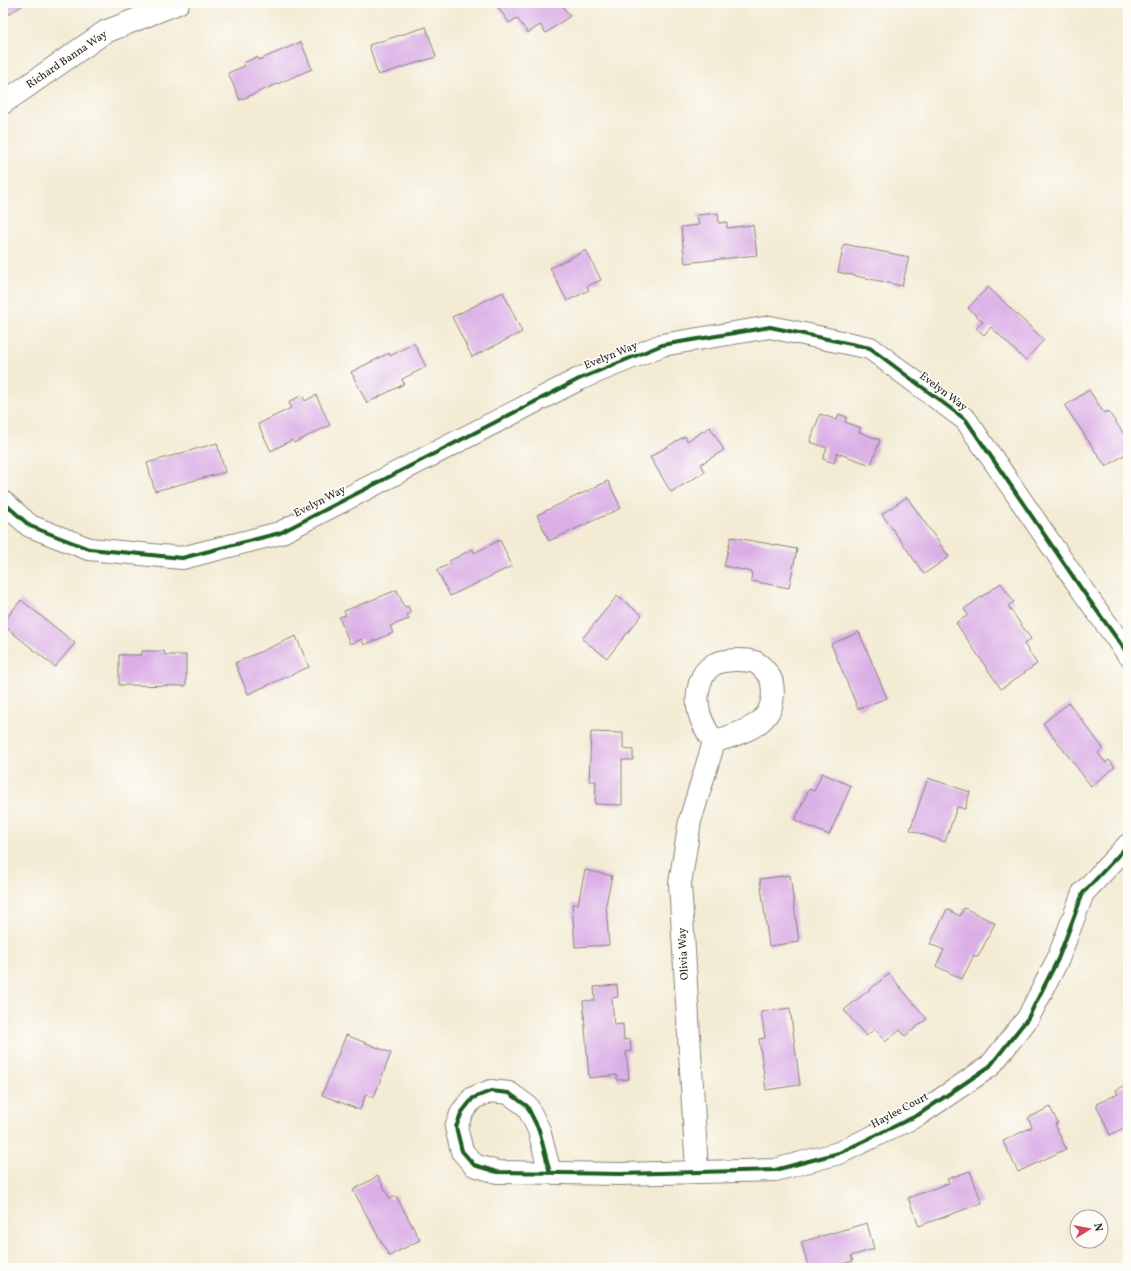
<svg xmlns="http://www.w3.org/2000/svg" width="1131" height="1271" font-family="Vollkorn,serif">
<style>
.building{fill:#daafe6}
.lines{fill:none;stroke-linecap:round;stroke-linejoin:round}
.minor-casing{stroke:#888478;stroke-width:24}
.minor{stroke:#fff;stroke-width:22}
.cycleway-casing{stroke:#fdfcf7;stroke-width:6}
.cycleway{stroke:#1b5e20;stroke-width:4}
.labels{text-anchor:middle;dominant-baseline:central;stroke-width:3.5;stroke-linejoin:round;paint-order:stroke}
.street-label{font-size:11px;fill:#1c1c1c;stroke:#fdfcf7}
</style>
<rect width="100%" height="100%" fill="#fdfcf7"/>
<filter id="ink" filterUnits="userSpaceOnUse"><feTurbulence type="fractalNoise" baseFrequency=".025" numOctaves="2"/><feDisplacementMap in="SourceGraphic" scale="8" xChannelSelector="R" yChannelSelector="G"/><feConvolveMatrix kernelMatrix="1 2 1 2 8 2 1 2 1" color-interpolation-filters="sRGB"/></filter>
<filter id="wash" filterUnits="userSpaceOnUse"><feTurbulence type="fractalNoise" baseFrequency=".012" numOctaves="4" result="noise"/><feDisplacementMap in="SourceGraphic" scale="16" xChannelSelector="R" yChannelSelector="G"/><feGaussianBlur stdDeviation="0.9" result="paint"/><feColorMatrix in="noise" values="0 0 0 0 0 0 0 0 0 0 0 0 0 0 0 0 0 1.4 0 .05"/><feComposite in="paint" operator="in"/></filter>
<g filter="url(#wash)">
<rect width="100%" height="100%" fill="#f3ebd4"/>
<g id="blocks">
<g class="building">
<path d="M 3,3 L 26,3 L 3,18 Z"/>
<path d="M 495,3 L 560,3 L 570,16 L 546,33 L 540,25 L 528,33 L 517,18 L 509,23 Z"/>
<path d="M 426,27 L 436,57 L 378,75 L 369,45 Z"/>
<path d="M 301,42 L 312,69 L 240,100 L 228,73 L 245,66 L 243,63 L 257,57 L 259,60 Z"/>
<path d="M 718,213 L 719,223 L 727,222 L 727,228 L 753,225 L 757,255 L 685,263 L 681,227 L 699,225 L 697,215 Z"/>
<path d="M 844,244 L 909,257 L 902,286 L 838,272 Z"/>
<path d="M 586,250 L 601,280 L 587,286 L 589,290 L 567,301 L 550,268 Z"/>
<path d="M 988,287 L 1044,340 L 1025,360 L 991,327 L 984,335 L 976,328 L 983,322 L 968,308 Z"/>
<path d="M 503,292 L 522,332 L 472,357 L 452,317 Z"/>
<path d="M 414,343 L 426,367 L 402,379 L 404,384 L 367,403 L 351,372 L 389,353 L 390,356 Z"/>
<path d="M 1089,390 L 1104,413 L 1108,411 L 1128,440 L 1128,452 L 1106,467 L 1065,406 Z"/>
<path d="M 302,395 L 305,401 L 316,395 L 330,425 L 294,443 L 292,440 L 271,451 L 258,424 L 291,408 L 289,402 Z"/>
<path d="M 820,414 L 837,420 L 839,414 L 847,417 L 845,422 L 861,428 L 859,432 L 880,440 L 871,465 L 837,453 L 834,463 L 823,459 L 827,448 L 810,442 Z"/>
<path d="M 710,427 L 724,450 L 701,464 L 705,472 L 671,492 L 650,457 L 685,436 L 687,441 Z"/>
<path d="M 217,443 L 225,472 L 155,491 L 147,463 Z"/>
<path d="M 608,481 L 621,508 L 549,541 L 537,515 Z"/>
<path d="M 907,497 L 949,557 L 924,574 L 882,514 Z"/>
<path d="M 731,537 L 797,549 L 789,588 L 751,581 L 752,572 L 724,566 Z"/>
<path d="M 500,540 L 512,566 L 450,596 L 437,570 L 450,564 L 449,561 L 473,549 L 474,553 Z"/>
<path d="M 1001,583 L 1014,602 L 1008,606 L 1031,639 L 1024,644 L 1037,664 L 1001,689 L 956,623 L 968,615 L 964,609 Z"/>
<path d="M 397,590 L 404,607 L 408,606 L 411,613 L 407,615 L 409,619 L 390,626 L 393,633 L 364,645 L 362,639 L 350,644 L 339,617 L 346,615 L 344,611 Z"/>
<path d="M 617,596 L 642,615 L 607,658 L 582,639 Z"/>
<path d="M 21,600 L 75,643 L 55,667 L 3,625 L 3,622 Z"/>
<path d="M 859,632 L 887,698 L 858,709 L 831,644 Z"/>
<path d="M 296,636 L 309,667 L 248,694 L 235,663 Z"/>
<path d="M 142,651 L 164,651 L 165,655 L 186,655 L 186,686 L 119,685 L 119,655 L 142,655 Z"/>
<path d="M 1069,703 L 1103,748 L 1098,753 L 1106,763 L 1109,760 L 1115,767 L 1091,786 L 1043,723 Z"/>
<path d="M 591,732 L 623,733 L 623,749 L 633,750 L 633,760 L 622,760 L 622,805 L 595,804 L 596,781 L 589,781 Z"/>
<path d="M 822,773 L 851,786 L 829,835 L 795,820 L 809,789 L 814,791 Z"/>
<path d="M 928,778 L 970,792 L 965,809 L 957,807 L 945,842 L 910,830 Z"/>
<path d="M 585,870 L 612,876 L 606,904 L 609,945 L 575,947 L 572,904 L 578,904 Z"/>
<path d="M 790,875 L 799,942 L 769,946 L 760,879 Z"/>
<path d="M 964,908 L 995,923 L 978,957 L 974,955 L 962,979 L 936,966 L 944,950 L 930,944 L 947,909 L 960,916 Z"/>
<path d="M 889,974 L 927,1019 L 905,1036 L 900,1030 L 885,1042 L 875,1029 L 866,1036 L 844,1010 Z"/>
<path d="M 617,985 L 618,997 L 612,998 L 614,1025 L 623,1024 L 624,1040 L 630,1039 L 631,1051 L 626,1052 L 629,1079 L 617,1080 L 617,1075 L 589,1078 L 583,1001 L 595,1000 L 594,987 Z"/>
<path d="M 790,1008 L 800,1085 L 766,1090 L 759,1039 L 765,1038 L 761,1012 Z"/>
<path d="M 346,1035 L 391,1053 L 374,1097 L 366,1094 L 360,1110 L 322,1095 Z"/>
<path d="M 1128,1084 L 1128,1126 L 1110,1135 L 1096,1104 L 1118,1094 L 1116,1090 Z"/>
<path d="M 1050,1107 L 1058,1123 L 1055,1124 L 1066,1149 L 1018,1172 L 1003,1141 L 1032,1127 L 1028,1118 Z"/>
<path d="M 970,1171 L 982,1203 L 919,1226 L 908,1198 L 949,1183 L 947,1179 Z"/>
<path d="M 378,1176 L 390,1199 L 396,1196 L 420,1240 L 389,1256 L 353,1190 Z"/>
<path d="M 867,1223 L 874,1249 L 851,1256 L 853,1261 L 829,1268 L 809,1268 L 801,1242 Z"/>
<path d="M 531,1266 L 531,1268 L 515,1268 L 515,1267 Z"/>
</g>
</g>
</g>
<g filter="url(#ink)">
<use href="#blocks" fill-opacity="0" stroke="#888478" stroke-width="1"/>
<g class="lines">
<g class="minor-casing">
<g id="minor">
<path d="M 3,103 L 105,32 L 178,3"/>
<path d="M 3,502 L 30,526 L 89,549 L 182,558 L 280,533 L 579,379 L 662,345 L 770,327 L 870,348 L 966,420 L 1087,597 L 1128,654"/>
<path d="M 697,1171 L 680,883 L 690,821 L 714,742 C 745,731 779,724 772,683 C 771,676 761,665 755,662 C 744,659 723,659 713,665 C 700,673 696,692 698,706 C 699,719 707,732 714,742"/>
<path d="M 550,1173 L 539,1130 L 527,1106 L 509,1093 L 491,1091 L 473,1098 L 462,1112 L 456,1127 L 462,1151 L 474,1165 L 497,1172 L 620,1174 L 775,1170 L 839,1153 L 918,1115 L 990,1066 L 1028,1018 L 1058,959 L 1083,893 L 1128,845"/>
</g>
</g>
<use href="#minor" class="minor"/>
<g class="cycleway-casing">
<g id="cycleway">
<path d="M 3,502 L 30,526 L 89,549 L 182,558 L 280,533 L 579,379 L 662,345 L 770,327 L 870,348 L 966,420 L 1087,597 L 1128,654"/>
<path d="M 550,1173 L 539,1130 L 527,1106 L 509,1093 L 491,1091 L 473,1098 L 462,1112 L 456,1127 L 462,1151 L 474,1165 L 497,1172 L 620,1174 L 775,1170 L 839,1153 L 918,1115 L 990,1066 L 1028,1018 L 1058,959 L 1083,893 L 1128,845"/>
</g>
</g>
<use href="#cycleway" class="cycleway"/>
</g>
</g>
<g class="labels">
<g class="street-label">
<text transform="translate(67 60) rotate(-34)">Richard Banna Way</text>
<text transform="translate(611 356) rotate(-22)">Evelyn Way</text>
<text transform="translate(943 392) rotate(37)">Evelyn Way</text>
<text transform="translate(320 502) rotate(-27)">Evelyn Way</text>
<text transform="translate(684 954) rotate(-93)">Olivia Way</text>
<text transform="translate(900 1111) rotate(-28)">Haylee Court</text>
</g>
</g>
<rect width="1131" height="1271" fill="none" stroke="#fdfcf7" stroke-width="16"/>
<g transform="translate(1089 1229) rotate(79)"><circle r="19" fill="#fdfcf7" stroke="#a3a29f"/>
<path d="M0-3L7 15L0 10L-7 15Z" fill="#d1495b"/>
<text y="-6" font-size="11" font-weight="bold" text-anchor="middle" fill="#1c1c1c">N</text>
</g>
</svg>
